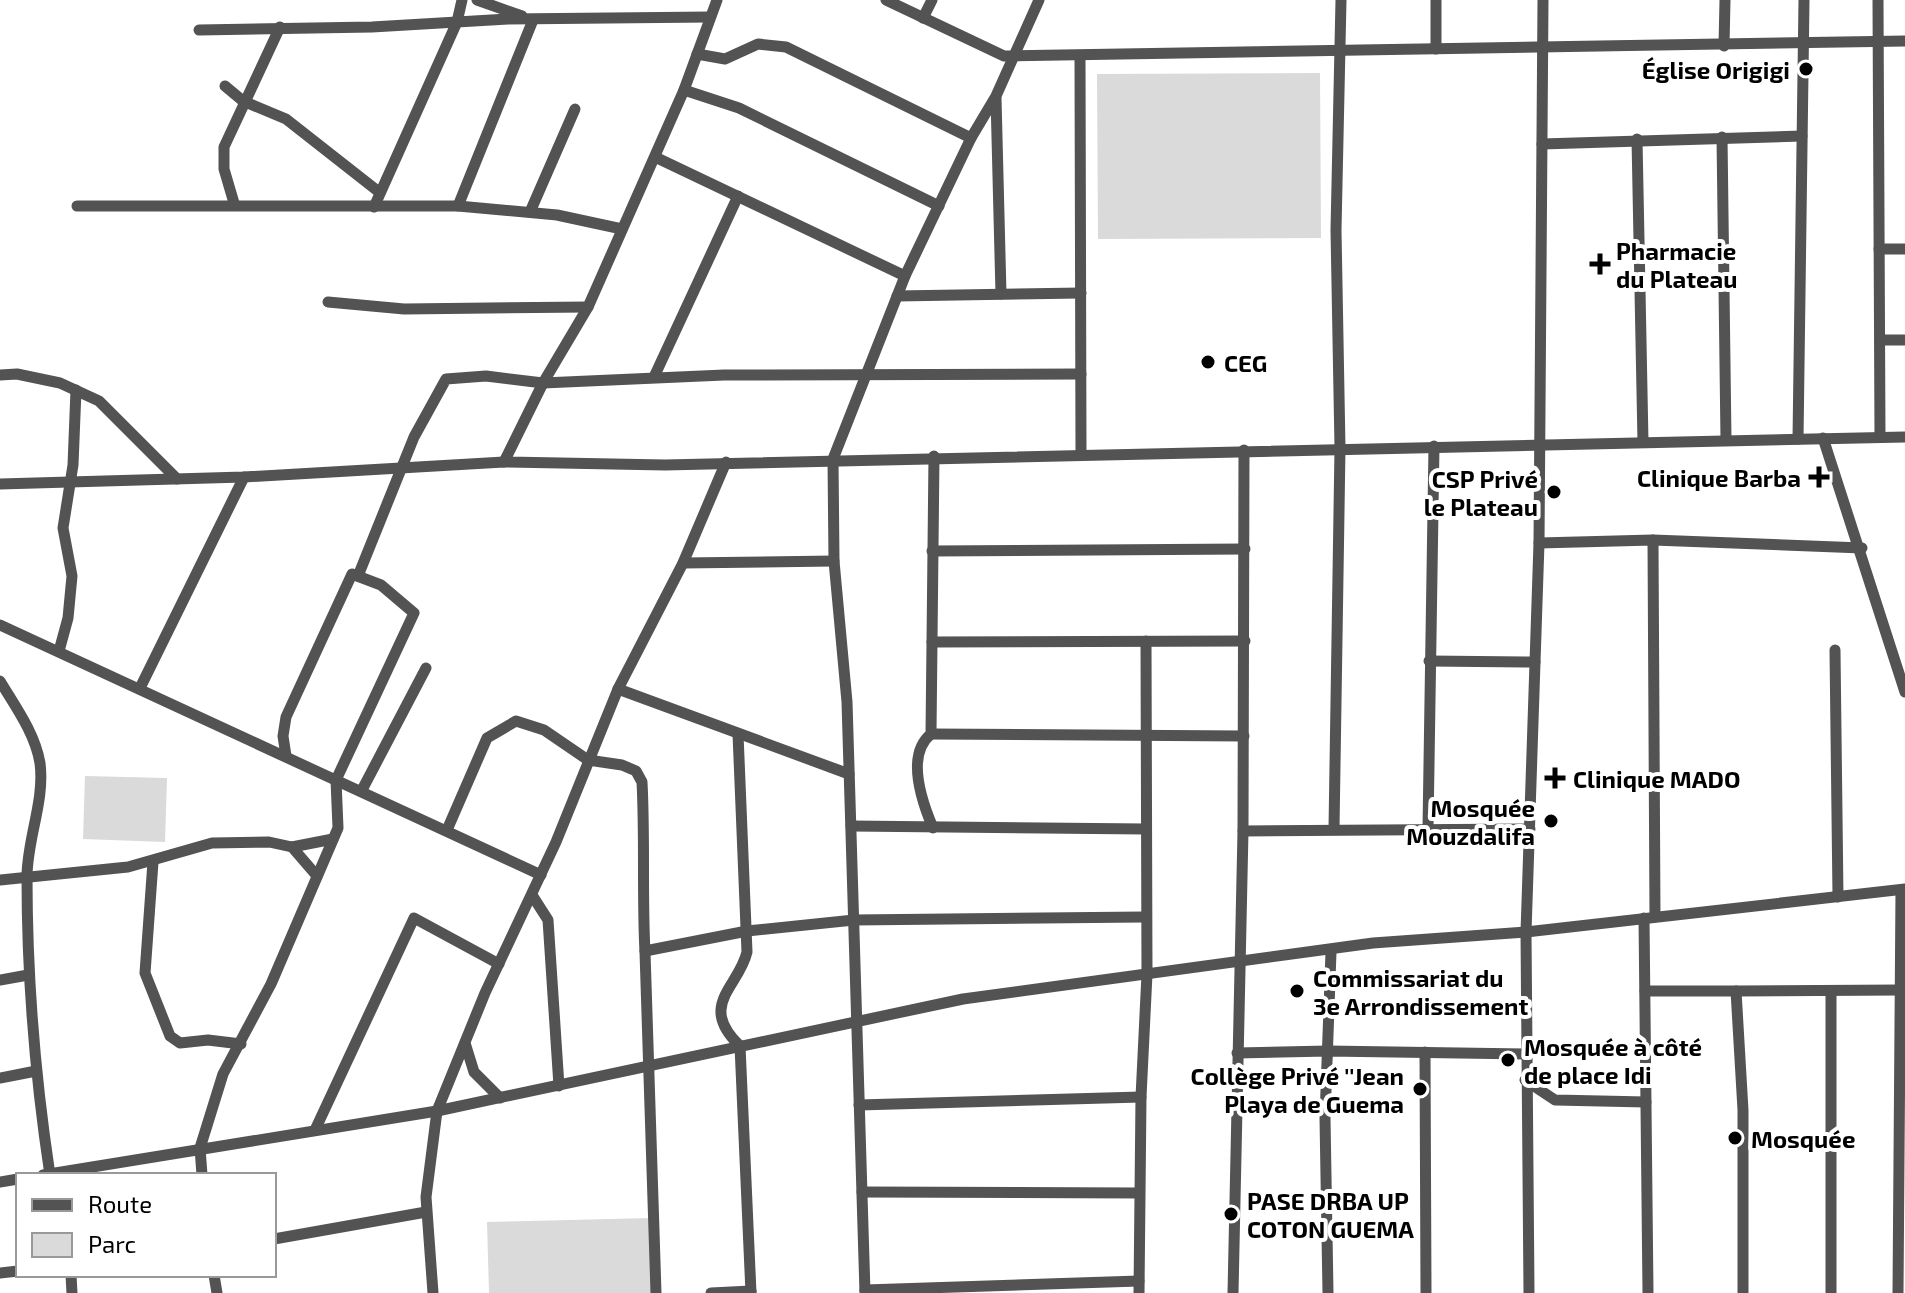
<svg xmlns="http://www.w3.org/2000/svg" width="1905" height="1293" font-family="'Exo 2',sans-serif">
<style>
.green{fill:#dadada}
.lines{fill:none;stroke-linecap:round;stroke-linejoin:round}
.minor{stroke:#535353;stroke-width:11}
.poi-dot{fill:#000;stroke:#fff;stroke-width:3}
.labels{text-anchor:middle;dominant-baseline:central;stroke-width:8;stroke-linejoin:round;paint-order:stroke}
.poi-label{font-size:24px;font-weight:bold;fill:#000;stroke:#fff;text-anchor:start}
</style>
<rect width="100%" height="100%" fill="#fff"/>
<g class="green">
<path d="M 1320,73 L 1321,238 L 1098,239 L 1097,74 Z"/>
<path d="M 85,776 L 167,778 L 165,842 L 83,839 Z"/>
<path d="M 651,1218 L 653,1293 L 489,1293 L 487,1222 Z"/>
</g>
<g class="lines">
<g class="minor">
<path d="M 477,0 L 522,16"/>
<path d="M 717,0 L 684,90 L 588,307 L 543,383 L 504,462 L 665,465 L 1905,437"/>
<path d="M 886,0 L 1004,56 L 1905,41"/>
<path d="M 1436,0 L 1436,49"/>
<path d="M 1878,0 L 1880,437"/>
<path d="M 923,18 L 932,0"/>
<path d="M 199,30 L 372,27 L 508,19 L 710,17"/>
<path d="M 1724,46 L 1725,0"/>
<path d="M 697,54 L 725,59 L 758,44 L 786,47 L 971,138"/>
<path d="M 1080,56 L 1081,454"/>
<path d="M 225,86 L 243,101 L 286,119 L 379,192"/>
<path d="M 684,90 L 739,108 L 939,206"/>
<path d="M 996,98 L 1001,294"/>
<path d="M 1722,137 L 1726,440"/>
<path d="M 1637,139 L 1643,442"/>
<path d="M 1542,144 L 1802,136"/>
<path d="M 655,157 L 905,276"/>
<path d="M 234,203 L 224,169 L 224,147 L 280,27"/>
<path d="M 77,206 L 458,206 L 557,215 L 622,229"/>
<path d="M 458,206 L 533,20"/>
<path d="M 374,207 L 457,22 L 462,0"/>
<path d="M 530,212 L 575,109"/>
<path d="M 1879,249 L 1905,249"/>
<path d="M 897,296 L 1081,293"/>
<path d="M 328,302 L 404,309 L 588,307"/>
<path d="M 1880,340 L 1905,340"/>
<path d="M 0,375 L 17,374 L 60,383 L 99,401 L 177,479"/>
<path d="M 654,377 L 738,196"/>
<path d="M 1823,438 L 1905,692"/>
<path d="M 1798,439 L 1804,0"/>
<path d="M 0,484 L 244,477 L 504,462"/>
<path d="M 1653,540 L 1655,917"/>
<path d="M 1539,543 L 1653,540 L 1862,548"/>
<path d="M 932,551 L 1245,549"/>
<path d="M 683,563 L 834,561"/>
<path d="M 358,576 L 414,437 L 446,379 L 486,376 L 543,383 L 724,375 L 1081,374"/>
<path d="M 0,625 L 541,875"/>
<path d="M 932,642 L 1245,641"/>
<path d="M 1835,650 L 1838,897"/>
<path d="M 59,651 L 68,618 L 72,576 L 63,528 L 73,465 L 76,390"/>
<path d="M 1429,661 L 1535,662"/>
<path d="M 0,681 C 15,706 35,733 40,763 C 45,801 27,839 27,877 C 27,977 35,1076 50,1175"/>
<path d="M 140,688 L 244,477"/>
<path d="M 618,689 L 849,774"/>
<path d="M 738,734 L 747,952 C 739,987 697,1005 740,1046 L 751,1293"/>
<path d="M 931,734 L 1244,736"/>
<path d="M 362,790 L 426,668"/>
<path d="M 851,826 L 1145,829"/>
<path d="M 933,828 C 922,802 905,755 931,734 L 934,456"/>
<path d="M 1428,828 L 1434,446"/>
<path d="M 1334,829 L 1340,448 L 1336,230 L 1341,0"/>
<path d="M 447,830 L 487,738 L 516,721 L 544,730 L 588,760 L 622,765 L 636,771 L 642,782 C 645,839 642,896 645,952 C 649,1066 652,1179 656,1293"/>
<path d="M 1243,831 L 1530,829"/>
<path d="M 292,847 L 317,876"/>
<path d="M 153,862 L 145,973 L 170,1036 L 180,1043 L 208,1040 L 241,1044"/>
<path d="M 0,880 L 128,867 L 212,843 L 269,842 L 292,847 L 333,839"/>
<path d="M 532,895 L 548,920 L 559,1086"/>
<path d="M 1644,918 L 1648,1293"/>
<path d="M 645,951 L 747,931 L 854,920 L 1144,917"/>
<path d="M 0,980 L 28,975"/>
<path d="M 1645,991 L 1736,991 L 1743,1110 L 1743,1293"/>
<path d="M 1736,991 L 1900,990"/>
<path d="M 1831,991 L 1831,1293"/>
<path d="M 465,1043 L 474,1072 L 500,1098"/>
<path d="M 1425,1052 L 1426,1293"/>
<path d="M 1237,1053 L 1328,1051 L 1525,1054"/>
<path d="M 0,1078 L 36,1071"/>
<path d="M 1525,1080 L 1555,1100 L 1646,1102"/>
<path d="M 859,1105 L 1141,1097"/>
<path d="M 315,1130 L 414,918 L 499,964"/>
<path d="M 43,1175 L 437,1111 L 963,999 L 1373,943 L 1526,932 L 1905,889"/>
<path d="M 202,1175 L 200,1148 L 223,1074 L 271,984 L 338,828 L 336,780 L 414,613 L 381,585 L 352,574 L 286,717 L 283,736 L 286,756"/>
<path d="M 0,1182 L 18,1179"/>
<path d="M 862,1192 L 1139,1193"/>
<path d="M 274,1239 L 426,1212"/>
<path d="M 0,1273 L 18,1271"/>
<path d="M 71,1275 L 72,1293"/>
<path d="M 214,1275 L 217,1293"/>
<path d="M 865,1290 L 1139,1281"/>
<path d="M 433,1293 L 426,1197 L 437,1111 L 485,993 L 556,842 L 618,689 L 683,563 L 726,462"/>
<path d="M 711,1293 L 751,1291"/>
<path d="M 865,1293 L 847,702 L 834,561 L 833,459 L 905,276 L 971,138 L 996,96 L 1039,0"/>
<path d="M 1139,1293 L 1141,1097 L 1147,974 L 1146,641"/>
<path d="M 1233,1293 L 1243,831 L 1244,450"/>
<path d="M 1328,1293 L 1325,1118 L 1331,952"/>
<path d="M 1529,1293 L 1526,932 L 1539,543 L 1543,0"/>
<path d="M 1898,1293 L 1901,890"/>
</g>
</g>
<g class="poi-dot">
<circle cx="1806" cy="69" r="8"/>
<path d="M1596 252h8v8h8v8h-8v8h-8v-8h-8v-8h8z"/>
<circle cx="1208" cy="362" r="8"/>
<path d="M1815 465h8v8h8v8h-8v8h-8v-8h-8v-8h8z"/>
<circle cx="1554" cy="492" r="8"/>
<path d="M1551 766h8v8h8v8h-8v8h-8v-8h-8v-8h8z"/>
<circle cx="1551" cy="821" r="8"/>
<circle cx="1297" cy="991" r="8"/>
<circle cx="1508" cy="1060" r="8"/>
<circle cx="1420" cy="1089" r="8"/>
<circle cx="1735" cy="1138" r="8"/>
<circle cx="1231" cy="1214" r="8"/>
</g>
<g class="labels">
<g class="poi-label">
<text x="1790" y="69" text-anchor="end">Église Origigi</text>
<text x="1616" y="250">Pharmacie<tspan x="1616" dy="28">du Plateau</tspan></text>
<text x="1224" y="362">CEG</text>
<text x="1801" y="477" text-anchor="end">Clinique Barba</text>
<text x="1538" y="478" text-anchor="end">CSP Privé<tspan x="1538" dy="28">le Plateau</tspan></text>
<text x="1573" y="778">Clinique MADO</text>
<text x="1535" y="807" text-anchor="end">Mosquée<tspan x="1535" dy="28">Mouzdalifa</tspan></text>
<text x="1313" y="977">Commissariat du<tspan x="1313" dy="28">3e Arrondissement</tspan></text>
<text x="1524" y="1046">Mosquée à côté<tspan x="1524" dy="28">de place Idi</tspan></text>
<text x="1404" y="1075" text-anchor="end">Collège Privé ''Jean<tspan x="1404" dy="28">Playa de Guema</tspan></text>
<text x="1751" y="1138">Mosquée</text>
<text x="1247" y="1200">PASE DRBA UP<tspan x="1247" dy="28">COTON GUEMA</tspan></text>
</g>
</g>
<rect x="16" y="1173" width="260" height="104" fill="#ffffff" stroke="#999999" stroke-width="2"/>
<rect x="32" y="1199" width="40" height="12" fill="#535353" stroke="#999999" stroke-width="2"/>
<text x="88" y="1213" font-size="24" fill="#000000">Route</text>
<rect x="32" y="1233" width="40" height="24" fill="#dadada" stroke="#999999" stroke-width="2"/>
<text x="88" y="1253" font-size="24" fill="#000000">Parc</text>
</svg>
